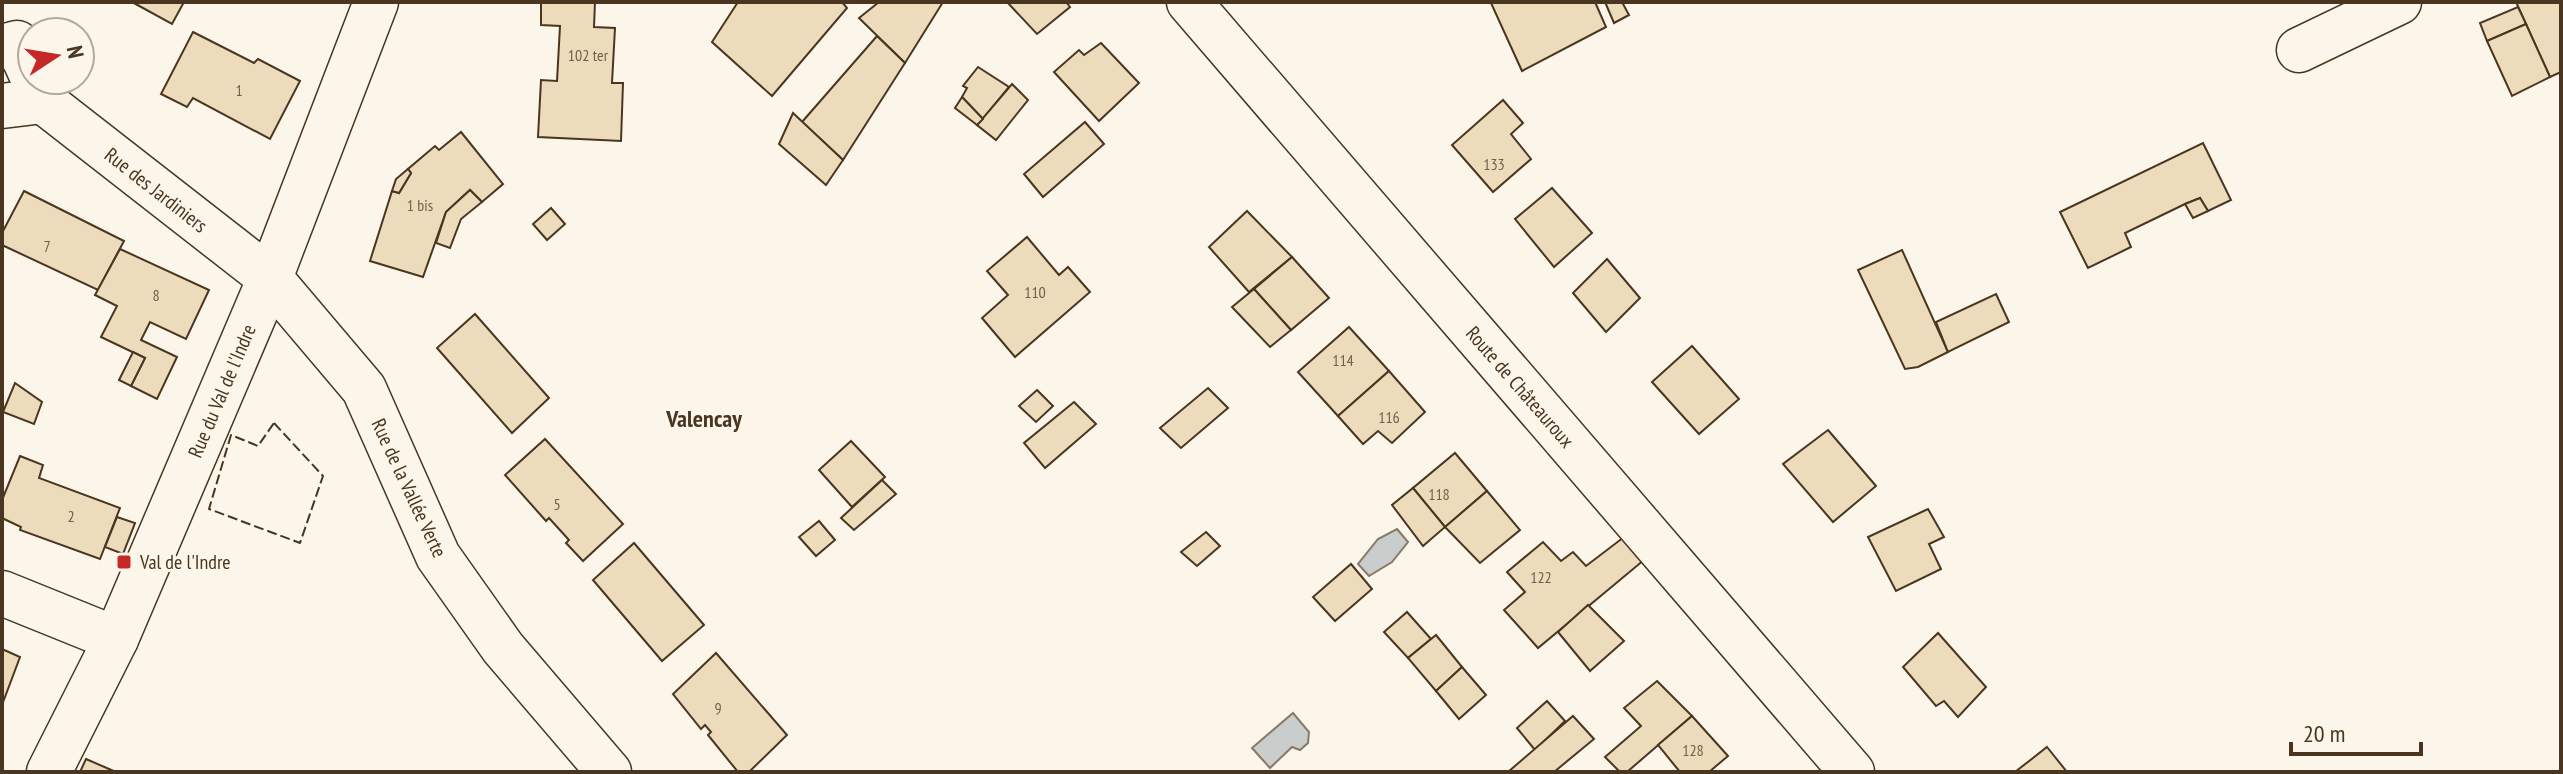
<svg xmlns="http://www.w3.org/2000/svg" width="2563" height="774" font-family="'PT Sans Narrow',sans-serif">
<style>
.water{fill:#c9cecd;stroke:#887966;stroke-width:2}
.building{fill:#ecdcbc;stroke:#4a3520;stroke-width:2}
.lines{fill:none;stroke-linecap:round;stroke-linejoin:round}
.minor-casing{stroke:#4a3520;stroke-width:47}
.minor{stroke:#fbf6e9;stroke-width:44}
.fence{stroke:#4a3520;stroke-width:2;stroke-dasharray:10 4;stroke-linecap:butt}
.poi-dot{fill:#c62828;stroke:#fbf6e9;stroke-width:3}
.labels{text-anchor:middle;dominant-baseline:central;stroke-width:6;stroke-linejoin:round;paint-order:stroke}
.number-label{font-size:16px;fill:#725f47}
.street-label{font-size:20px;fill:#4a3520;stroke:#fbf6e9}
.poi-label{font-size:20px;fill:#4a3520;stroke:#fbf6e9;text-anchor:start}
.quarter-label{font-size:24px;font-weight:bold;fill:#4a3520;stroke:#fbf6e9}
</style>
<rect width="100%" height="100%" fill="#fbf6e9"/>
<g class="water">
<path d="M 1397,529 L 1408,542 L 1392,562 L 1369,576 L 1358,564 L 1378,539 Z"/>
<path d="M 1293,713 L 1309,732 L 1308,743 L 1300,750 L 1292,747 L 1270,768 L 1252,748 Z"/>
</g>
<g class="building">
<path d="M 132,2 L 184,2 L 172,24 Z"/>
<path d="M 541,2 L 595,2 L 594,27 L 615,28 L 612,83 L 623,83 L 621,141 L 538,137 L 541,80 L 557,81 L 560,26 L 541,25 Z"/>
<path d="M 738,2 L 842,2 L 847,8 L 772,96 L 712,42 Z"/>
<path d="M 879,2 L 943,2 L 905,63 L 859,18 Z"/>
<path d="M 1007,2 L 1066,2 L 1070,7 L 1037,34 Z"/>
<path d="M 1595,2 L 1606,27 L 1522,71 L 1491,3 Z"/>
<path d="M 1605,2 L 1622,2 L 1629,15 L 1614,23 Z"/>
<path d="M 2516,2 L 2561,2 L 2561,72 L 2550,77 Z"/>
<path d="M 2518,7 L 2526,24 L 2487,41 L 2480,23 Z"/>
<path d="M 2526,24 L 2550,77 L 2512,96 L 2487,41 Z"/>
<path d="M 193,32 L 254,63 L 258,59 L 300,81 L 270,139 L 193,98 L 187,107 L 161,94 Z"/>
<path d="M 877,36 L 905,63 L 843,160 L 802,122 Z"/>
<path d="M 1101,43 L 1139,83 L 1099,121 L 1054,72 L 1079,50 L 1084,55 Z"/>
<path d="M 978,67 L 1009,87 L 983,119 L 962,97 L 967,88 L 963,86 Z"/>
<path d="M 1012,84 L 1028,100 L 996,140 L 977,125 Z"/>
<path d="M 962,97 L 983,119 L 977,125 L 955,108 Z"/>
<path d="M 1503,100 L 1523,123 L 1511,134 L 1531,159 L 1493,192 L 1452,145 Z"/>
<path d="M 793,113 L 843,160 L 826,185 L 779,144 Z"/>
<path d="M 1085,122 L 1104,144 L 1043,197 L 1024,174 Z"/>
<path d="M 461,132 L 503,184 L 482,202 L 470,190 L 446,212 L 423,277 L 370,261 L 392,191 L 399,193 L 411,173 L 408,169 L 435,146 L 439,150 Z"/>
<path d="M 2203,143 L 2231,200 L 2208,211 L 2200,198 L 2185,204 L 2125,233 L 2131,247 L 2088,268 L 2060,212 Z"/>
<path d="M 408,169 L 411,173 L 399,193 L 392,191 L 396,179 Z"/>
<path d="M 1552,188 L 1592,233 L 1554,267 L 1515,219 Z"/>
<path d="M 470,190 L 482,202 L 461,219 L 450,248 L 436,243 L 446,212 Z"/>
<path d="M 24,191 L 124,241 L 98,290 L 2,245 L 2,233 Z"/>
<path d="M 2200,198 L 2208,211 L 2193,218 L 2185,204 Z"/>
<path d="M 551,208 L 565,224 L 547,240 L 533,224 Z"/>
<path d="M 1247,211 L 1292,257 L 1249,292 L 1209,247 Z"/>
<path d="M 1027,237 L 1059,275 L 1068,267 L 1090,292 L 1015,357 L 982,318 L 1008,295 L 987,271 Z"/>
<path d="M 120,249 L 209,290 L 186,339 L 150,322 L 141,340 L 177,357 L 157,399 L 131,386 L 145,358 L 101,337 L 117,306 L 95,295 Z"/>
<path d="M 1902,250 L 1948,352 L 1918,367 L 1905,369 L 1858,270 Z"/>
<path d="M 1292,257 L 1329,298 L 1291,330 L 1254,289 Z"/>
<path d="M 1607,259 L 1640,298 L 1606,332 L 1573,293 Z"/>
<path d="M 1254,289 L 1291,330 L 1270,347 L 1232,307 Z"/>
<path d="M 1996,294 L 2009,322 L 1948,352 L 1936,322 Z"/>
<path d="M 475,314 L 549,398 L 512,433 L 437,348 Z"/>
<path d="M 1349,327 L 1389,371 L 1338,416 L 1298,372 Z"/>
<path d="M 1692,346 L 1739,399 L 1699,434 L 1652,382 Z"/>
<path d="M 133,352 L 145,358 L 131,386 L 119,380 Z"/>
<path d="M 1389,371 L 1425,412 L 1392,443 L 1378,431 L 1363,444 L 1338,416 Z"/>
<path d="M 15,383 L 42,402 L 34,424 L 3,412 Z"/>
<path d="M 1208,388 L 1228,408 L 1181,448 L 1160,428 Z"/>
<path d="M 1037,390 L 1053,406 L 1036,422 L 1019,406 Z"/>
<path d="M 1074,402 L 1096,424 L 1045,468 L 1024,443 Z"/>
<path d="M 1828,430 L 1876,486 L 1833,522 L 1783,464 Z"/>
<path d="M 545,439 L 623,524 L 583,561 L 566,543 L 569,540 L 549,518 L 546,521 L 505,475 Z"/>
<path d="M 851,441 L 885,477 L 852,507 L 819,470 Z"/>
<path d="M 1455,453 L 1487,491 L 1445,527 L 1413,488 Z"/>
<path d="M 20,456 L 43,465 L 39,478 L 120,508 L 100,559 L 20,530 L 21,527 L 2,518 L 2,500 Z"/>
<path d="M 882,480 L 896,494 L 854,530 L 841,518 Z"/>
<path d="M 1413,488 L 1445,527 L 1423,546 L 1392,505 Z"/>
<path d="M 1487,491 L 1520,530 L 1480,563 L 1445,527 Z"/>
<path d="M 1928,509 L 1944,537 L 1929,544 L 1941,569 L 1896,591 L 1868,537 Z"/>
<path d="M 117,517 L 135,523 L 123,554 L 105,547 Z"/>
<path d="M 819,521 L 835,540 L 816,556 L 799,537 Z"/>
<path d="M 1206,532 L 1220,546 L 1197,566 L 1181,552 Z"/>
<path d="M 1624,537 L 1644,560 L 1538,648 L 1504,610 L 1525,592 L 1507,572 L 1543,542 L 1561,561 L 1573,552 L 1586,566 Z"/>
<path d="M 634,543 L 704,625 L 662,661 L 593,580 Z"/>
<path d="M 1351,564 L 1372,589 L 1335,621 L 1313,597 Z"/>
<path d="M 1588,605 L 1624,641 L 1590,671 L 1558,632 Z"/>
<path d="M 1407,612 L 1431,639 L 1408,658 L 1384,632 Z"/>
<path d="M 1938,633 L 1986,687 L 1958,717 L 1944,701 L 1936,706 L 1903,667 Z"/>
<path d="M 1436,635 L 1462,667 L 1436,691 L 1408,658 Z"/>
<path d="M 2,649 L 20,657 L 2,705 Z"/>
<path d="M 716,653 L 787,735 L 749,772 L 738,772 L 708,735 L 711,732 L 705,725 L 701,729 L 673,694 Z"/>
<path d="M 1462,667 L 1486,695 L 1459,719 L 1436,691 Z"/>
<path d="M 1657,681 L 1692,716 L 1627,772 L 1620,772 L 1605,757 L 1641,726 L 1624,708 Z"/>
<path d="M 1547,701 L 1565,721 L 1535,750 L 1517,728 Z"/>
<path d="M 1573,716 L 1594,739 L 1554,772 L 1508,772 Z"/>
<path d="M 1692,716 L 1728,756 L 1709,772 L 1680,772 L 1658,745 Z"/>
<path d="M 2047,747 L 2067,772 L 2015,772 Z"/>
<path d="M 86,759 L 116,772 L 80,772 Z"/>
</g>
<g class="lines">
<g class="minor-casing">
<g id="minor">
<path d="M 1189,2 L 1852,772"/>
<path d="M 2,47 L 17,43 L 32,76"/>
<path d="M 2299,50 L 2399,2"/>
<path d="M 34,80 L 43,101 L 270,278 L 364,389 L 438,556 L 503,648 L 609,772"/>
<path d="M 2,106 L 43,101"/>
<path d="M 2,593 L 116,639"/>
<path d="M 49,772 L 116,639 L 270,278 L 376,2"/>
</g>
</g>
<use href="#minor" class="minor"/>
<path class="fence" d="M 274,423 L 323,476 L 300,543 L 209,509 L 231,435 L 258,446 Z"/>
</g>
<rect class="poi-dot" x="116" y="554" width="16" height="16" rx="4"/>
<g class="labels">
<g class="number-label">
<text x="588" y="55">102 ter</text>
<text x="239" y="90">1</text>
<text x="1494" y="164">133</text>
<text x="420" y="205">1 bis</text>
<text x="47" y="246">7</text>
<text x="1035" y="292">110</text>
<text x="156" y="295">8</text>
<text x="1343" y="360">114</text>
<text x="1389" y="417">116</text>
<text x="1439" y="494">118</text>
<text x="557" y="504">5</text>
<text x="71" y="516">2</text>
<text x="1541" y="577">122</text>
<text x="718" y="708">9</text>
<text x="1693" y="750">128</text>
</g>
<g class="street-label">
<text transform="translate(156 190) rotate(38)">Rue des Jardiniers</text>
<text transform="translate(1520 387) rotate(49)">Route de Châteauroux</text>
<text transform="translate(222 391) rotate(-67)">Rue du Val de l'Indre</text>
<text transform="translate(409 488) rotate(65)">Rue de la Vallée Verte</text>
</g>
<g class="poi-label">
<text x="140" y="562">Val de l'Indre</text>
</g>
<g class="quarter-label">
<text x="704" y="418">Valencay</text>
</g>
</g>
<rect width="2563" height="774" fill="none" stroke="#4a3520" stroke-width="8"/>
<g transform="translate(56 56) rotate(78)"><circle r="38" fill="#fbf6e9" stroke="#b4a999" stroke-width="2"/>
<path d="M0-6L14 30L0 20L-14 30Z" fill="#c62828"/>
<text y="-12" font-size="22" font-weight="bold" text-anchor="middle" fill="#4a3520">N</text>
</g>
<path d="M2291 742v12h130v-12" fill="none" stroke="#4a3520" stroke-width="4"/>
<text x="2303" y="742" font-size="24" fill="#4a3520" stroke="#fbf6e9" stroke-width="6" paint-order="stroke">20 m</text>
</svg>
